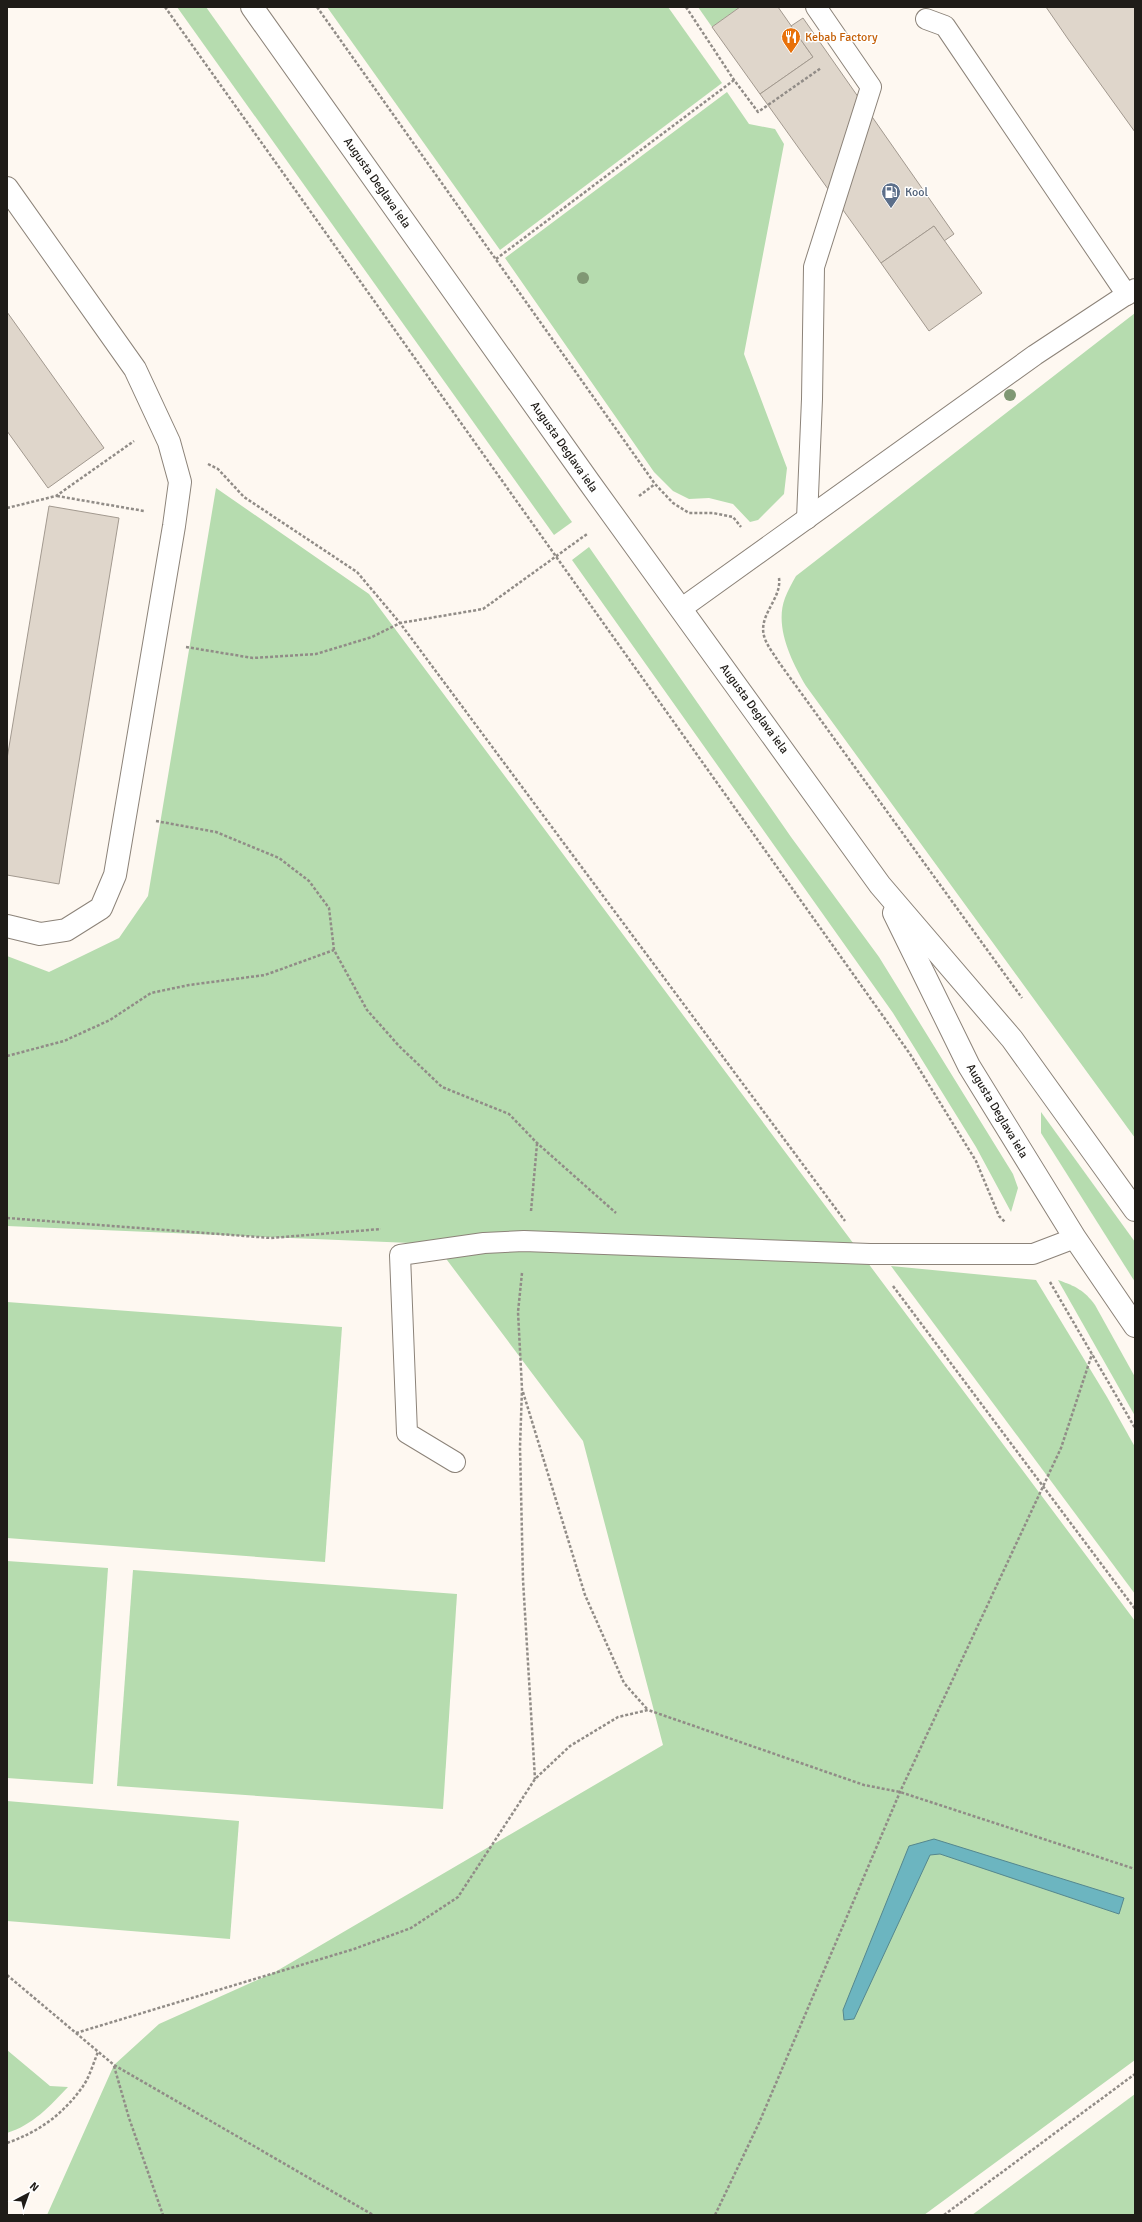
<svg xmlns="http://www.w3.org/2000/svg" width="1142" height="2222" font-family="Signika,sans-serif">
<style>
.green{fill:#b6dcaf}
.water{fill:#6cb5c0;stroke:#55878e}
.building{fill:#dfd6cb;stroke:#a2998f}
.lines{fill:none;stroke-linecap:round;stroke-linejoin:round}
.lane-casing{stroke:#8c8379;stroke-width:22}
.street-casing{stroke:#8c8379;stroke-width:24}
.secondary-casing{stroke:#8c8379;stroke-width:24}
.path{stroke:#918c87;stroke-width:2.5;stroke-dasharray:3 2;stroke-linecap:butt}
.lane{stroke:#fff;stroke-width:20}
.street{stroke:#fff;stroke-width:22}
.secondary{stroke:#fff;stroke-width:22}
.tree{fill:#809874}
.labels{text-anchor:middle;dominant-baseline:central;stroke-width:3;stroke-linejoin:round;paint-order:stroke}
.food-label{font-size:12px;fill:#c56008;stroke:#fff;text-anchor:start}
.street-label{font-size:12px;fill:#1f1c18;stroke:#fff}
.service-label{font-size:12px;fill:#4e5e75;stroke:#fff;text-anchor:start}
</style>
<rect width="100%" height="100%" fill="#fef8f1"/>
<g class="green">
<path d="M 177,7 L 206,7 L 572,522 L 554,535 Z"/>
<path d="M 327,7 L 668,7 L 722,83 L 500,250 Z"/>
<path d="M 698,7 L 740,7 L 712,27 Z"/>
<path d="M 727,92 L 749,124 L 775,129 L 784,144 L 744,354 L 787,468 L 784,494 L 758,520 L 750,522 L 733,504 L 709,498 L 689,499 L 673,491 L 654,472 L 505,258 Z"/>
<path d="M 1135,313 L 1135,1138 L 806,686 C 792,662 774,627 785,598 C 788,590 792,583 796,576 Z"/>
<path d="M 216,488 L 369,594 L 1135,1621 L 1135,2060 L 924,2215 L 47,2215 L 114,2065 L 159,2024 L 275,1972 L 663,1745 L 583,1441 L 435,1244 L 7,1226 L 7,956 L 49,972 L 119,938 L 148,896 Z"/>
<path d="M 589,547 L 791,837 L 879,957 L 1013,1174 L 1018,1188 L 1011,1212 L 976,1147 L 893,1013 L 572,560 Z"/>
<path d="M 1041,1112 L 1135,1242 L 1135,1282 L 1041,1133 Z"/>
<path d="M 891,1266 L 1036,1280 L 1107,1397 L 1135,1447 L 1135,1594 Z"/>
<path d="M 1058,1280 C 1075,1286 1084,1290 1095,1305 L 1135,1377 L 1135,1416 Z"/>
<path d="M 7,1302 L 342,1327 L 325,1562 L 7,1538 Z"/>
<path d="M 7,1561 L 108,1568 L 93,1784 L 7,1778 Z"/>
<path d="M 133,1570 L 457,1594 L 443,1809 L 117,1786 Z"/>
<path d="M 7,1801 L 239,1821 L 230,1939 L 7,1921 Z"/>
<path d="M 7,2050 L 50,2086 L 68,2087 C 50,2106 33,2125 7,2133 Z"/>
<path d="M 1135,2094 L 1135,2215 L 972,2215 Z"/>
</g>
<path class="water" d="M 934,1839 L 1124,1898 L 1119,1914 L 940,1854 L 930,1855 L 854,2019 L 844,2020 L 843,2010 L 909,1846 Z"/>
<g class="building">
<path d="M 740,7 L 778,7 L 813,57 L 760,94 L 712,27 Z"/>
<path d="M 1046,7 L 1135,7 L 1135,132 L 1068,39 Z"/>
<path d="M 803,18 L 954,234 L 944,241 L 934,226 L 881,263 L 760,94 L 813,57 L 791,26 Z"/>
<path d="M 934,226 L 982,293 L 929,331 L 881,263 Z"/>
<path d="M 7,312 L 104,448 L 48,488 L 7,431 Z"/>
<path d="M 49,506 L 119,518 L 59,884 L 7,875 L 7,759 Z"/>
</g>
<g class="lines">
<g class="lane-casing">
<g id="lane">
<path d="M 926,19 L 945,26 L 1127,295"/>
<path d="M 807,519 L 812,399 L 814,267 L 871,87 L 816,7"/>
<path d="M 682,608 L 1035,355 L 1135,289"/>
<path d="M 455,1462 L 407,1433 L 400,1255 L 484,1243 L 524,1241 L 870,1254 L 1033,1254 L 1075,1238"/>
</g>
</g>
<g class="street-casing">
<path id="street" d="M 7,188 L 135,369 L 169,442 L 180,482 L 174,526 L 115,875 L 101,908 L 66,930 L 40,934 L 7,926"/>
</g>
<g class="secondary-casing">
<g id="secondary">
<path d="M 252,7 L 589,482 L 880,885 L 1012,1039 L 1135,1210"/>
<path d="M 894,913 L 969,1066 L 1075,1238 L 1135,1326"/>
</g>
</g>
<g class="path">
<path d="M 165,7 L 910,1054 L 976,1161 L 999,1216 L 1005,1222"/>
<path d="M 317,7 L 655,484 L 673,503 L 689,513 L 713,513 L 733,517 L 741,527"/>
<path d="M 686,7 L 734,80 L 758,112 L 821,68"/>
<path d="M 496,259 L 734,80"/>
<path d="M 208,464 L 218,469 L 244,497 L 357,572 L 400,623 L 845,1221"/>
<path d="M 57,496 L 144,511"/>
<path d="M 639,496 L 655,484"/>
<path d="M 7,508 L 56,496 L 134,441"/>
<path d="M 779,578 C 782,600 756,616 765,639 C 768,647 774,654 778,661 L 1022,998"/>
<path d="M 186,647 L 253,658 L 316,654 L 372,637 L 400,623 L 483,609 L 587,534"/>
<path d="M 156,821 L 216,832 L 279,858 L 309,881 L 329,908 L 334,950 L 367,1010 L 399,1046 L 442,1087 L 509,1114 L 537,1143 L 616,1213"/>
<path d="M 7,1056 L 64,1041 L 110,1020 L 151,993 L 189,985 L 265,975 L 334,950"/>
<path d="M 531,1211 L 537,1144"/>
<path d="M 7,1218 L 271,1238 L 381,1229"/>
<path d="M 522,1273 L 518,1312 L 522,1389 L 520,1447 L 523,1580 L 535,1779"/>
<path d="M 1050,1282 L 1135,1428"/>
<path d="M 893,1286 L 1135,1609"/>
<path d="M 523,1392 L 585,1595 L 624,1683 L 648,1710"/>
<path d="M 7,1975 L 114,2065 L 373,2215"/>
<path d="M 76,2033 L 354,1949 L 411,1928 L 458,1897 L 535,1779 L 570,1746 L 618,1717 L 648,1710 L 864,1785 L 900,1792 L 1135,1869"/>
<path d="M 114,2066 L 129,2118 L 163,2215"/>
<path d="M 7,2143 C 38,2132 61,2116 81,2089 C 89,2079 93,2064 98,2052"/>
<path d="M 715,2215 L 759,2123 L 900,1792 L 1061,1448 L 1092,1354"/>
<path d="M 944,2215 L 1135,2074"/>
</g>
<use href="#lane" class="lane"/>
<use href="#street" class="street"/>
<use href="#secondary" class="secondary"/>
</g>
<g class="tree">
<circle cx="583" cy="278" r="6"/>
<circle cx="1010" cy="395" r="6"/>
</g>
<defs>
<g id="restaurant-pin" transform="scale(1)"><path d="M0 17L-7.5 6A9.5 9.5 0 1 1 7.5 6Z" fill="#e8710a" stroke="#fff"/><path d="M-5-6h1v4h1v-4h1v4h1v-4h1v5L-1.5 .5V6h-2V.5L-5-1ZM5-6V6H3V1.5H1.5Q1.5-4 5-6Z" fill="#fff"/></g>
<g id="fuel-pin" transform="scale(1)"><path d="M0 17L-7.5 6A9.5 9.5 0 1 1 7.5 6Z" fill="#5c6f8a" stroke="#fff"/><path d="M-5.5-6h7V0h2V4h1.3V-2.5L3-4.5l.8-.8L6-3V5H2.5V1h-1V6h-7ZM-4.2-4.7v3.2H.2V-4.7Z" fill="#fff"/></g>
</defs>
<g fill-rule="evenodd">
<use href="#restaurant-pin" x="791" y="37"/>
<use href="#fuel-pin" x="891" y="192"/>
</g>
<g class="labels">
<g class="food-label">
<text x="805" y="37">Kebab Factory</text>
</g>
<g class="street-label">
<text transform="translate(377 183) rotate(55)">Augusta Deglava iela</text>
<text transform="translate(564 447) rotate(55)">Augusta Deglava iela</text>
<text transform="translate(754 709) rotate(54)">Augusta Deglava iela</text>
<text transform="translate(997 1111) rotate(59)">Augusta Deglava iela</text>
</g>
<g class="service-label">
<text x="905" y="192">Kool</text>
</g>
</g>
<rect width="1142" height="2222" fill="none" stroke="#1f1c18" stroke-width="16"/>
<g transform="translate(28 2194) rotate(41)" stroke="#ffffff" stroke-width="3" paint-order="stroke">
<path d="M0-3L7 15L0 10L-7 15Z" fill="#1f1c18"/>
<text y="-6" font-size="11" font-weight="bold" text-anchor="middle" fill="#1f1c18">N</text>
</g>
</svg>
